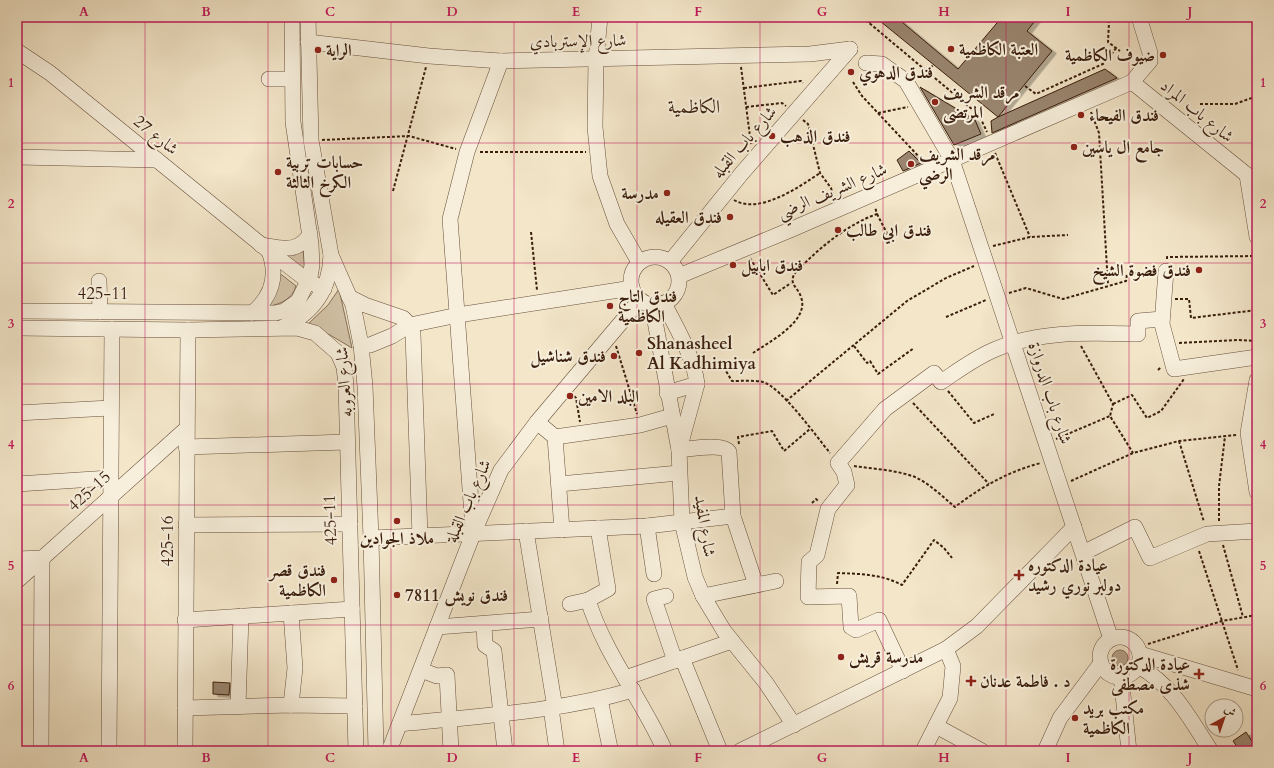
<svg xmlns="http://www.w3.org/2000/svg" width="1274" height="768" font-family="Cardo,Amiri,serif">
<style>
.green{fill:#d4c4a9;stroke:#87715b}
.water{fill:#b4a289;stroke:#836d57}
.building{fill:#9a866f;stroke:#3a1e0d;filter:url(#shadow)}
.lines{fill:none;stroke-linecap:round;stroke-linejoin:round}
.minor-casing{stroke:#68503c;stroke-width:16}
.path{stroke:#3a1e0d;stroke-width:2;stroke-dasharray:3 2;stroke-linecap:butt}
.minor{stroke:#f7efdc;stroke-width:15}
.grid{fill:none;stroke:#c2185b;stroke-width:1;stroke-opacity:0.55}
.poi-dot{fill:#8f2418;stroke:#f7efdc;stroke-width:1.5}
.labels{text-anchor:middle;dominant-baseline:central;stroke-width:4;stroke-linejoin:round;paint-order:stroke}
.street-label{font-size:17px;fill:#3a1e0d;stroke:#f7efdc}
.poi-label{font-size:17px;font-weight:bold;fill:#3a1e0d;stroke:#f7efdc;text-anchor:start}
.quarter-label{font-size:19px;fill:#3a1e0d;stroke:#f7efdc}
.neatline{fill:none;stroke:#c2185b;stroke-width:1.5}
.grid-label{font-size:13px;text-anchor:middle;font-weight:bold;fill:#c2185b}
</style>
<defs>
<filter id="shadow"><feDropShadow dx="4.5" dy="2.5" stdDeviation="0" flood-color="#0004"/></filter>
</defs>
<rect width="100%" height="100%" fill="#f3e6c9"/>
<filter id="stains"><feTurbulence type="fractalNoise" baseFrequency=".005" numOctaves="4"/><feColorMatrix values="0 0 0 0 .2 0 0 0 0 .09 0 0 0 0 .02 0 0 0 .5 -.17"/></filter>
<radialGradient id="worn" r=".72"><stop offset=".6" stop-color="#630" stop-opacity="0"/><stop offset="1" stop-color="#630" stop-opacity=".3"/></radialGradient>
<g class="green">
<path d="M 303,246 L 305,274 L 282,251 Z"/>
<path d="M 278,272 L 296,286 C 292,300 281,303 268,307 Z"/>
<path d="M 339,289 L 352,348 L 330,335 L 307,325 L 328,305 Z"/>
</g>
<circle class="water" cx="1120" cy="658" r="8"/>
<g class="building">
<path d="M 875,17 L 896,17 L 958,69 L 1002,17 L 1038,17 L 1027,31 L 1052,51 L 998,117 L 1105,69 L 1117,78 L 992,133 L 991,121 L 998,117 Z"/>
<path d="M 920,87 L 975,120 L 981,134 L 954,145 Z"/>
<path d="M 909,151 L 921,163 L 903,171 L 897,160 Z"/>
<path d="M 213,682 L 230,683 L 229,695 L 213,694 Z"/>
<path d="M 1246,732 L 1257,749 L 1257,751 L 1240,751 L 1233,741 Z"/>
</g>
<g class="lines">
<g class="minor-casing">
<g id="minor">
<path d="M 308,17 L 311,140 L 331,255 L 353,305 L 361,345 L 365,386 L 371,538 L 376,751"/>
<path d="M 600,17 L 596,60 L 595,127 L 600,176 L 617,224 L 639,262"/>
<path d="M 308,42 L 429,56 L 501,61 L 810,54 L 850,49"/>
<path d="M 17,51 L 50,73 L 269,251 L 308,281 L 324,289"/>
<path d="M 866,63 L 882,64 L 906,81 L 952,160 L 1111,639"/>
<path d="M 269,79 L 292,79"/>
<path d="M 1132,82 L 1257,183"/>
<path d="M 17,157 L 157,160"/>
<path d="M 1247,175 L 1257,237"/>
<path d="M 261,245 C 281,248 298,254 310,234"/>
<circle cx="655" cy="281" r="24"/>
<path d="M 670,262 L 742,173 L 850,49"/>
<path d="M 1166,271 L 1162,324 L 1174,369 L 1257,357"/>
<path d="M 679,276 L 790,230 L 1132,82 L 1150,61 L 1150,53 L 1139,17"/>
<path d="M 99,281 L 100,312"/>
<path d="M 349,297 L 365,305 L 403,318 L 410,325 L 413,334 L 420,536"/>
<path d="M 664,303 C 676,328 694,356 697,384 L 679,450 C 690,449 722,443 729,452 L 733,516 L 756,585"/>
<path d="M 652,305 L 679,450 L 682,522 L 695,577 L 703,596 L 724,631 L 766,683 L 794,725"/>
<path d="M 17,311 L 275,313 L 284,311 L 298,301 L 310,277 L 312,265 L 311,244 L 293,122 L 292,17"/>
<path d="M 252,313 C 272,297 278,275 269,251"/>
<path d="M 283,327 C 313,313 330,289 331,255"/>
<path d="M 17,328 L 188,330 L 297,328 L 315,333 L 338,353 L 344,367 L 346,385 L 356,751"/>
<path d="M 361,345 L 370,345 L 392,336 L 410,325 L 458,315 L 632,288"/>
<path d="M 1257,380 L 1248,433 L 1257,492"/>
<path d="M 667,393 L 697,384"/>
<path d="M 17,413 L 110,408"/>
<path d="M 537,422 L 555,437 L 562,530"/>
<path d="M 555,437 L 640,425 L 672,416"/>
<path d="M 186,447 L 347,442"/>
<path d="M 17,484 L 110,478"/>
<path d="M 559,484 L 679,473"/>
<path d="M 186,525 L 350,524"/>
<path d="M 647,526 L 654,574"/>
<path d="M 473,529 L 450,219 L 467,152 L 501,61"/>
<path d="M 526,531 L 555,708"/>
<path d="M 371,538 L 647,526 L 733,516"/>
<path d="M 1083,553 L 1135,527 L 1150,558 L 1207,534 L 1257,531"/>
<path d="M 17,559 L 42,558 L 41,751"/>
<path d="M 17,581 L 186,429"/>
<path d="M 666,596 L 654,599 L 675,661"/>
<path d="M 703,596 L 776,581"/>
<path d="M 588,600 L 608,589 L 598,528"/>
<path d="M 570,604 L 588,600 C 605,655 642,699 665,751"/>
<path d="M 291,613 L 295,668 L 291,705"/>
<path d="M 185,620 L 352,609"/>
<path d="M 484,624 L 485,645 L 494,651 L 505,751"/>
<path d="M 437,627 L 541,619"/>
<circle cx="1120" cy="657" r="20"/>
<path d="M 1140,654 L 1257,689"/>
<path d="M 682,658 L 720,751"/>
<path d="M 1138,666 C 1173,685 1190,719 1211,751"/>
<path d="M 421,670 L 437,676 L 447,675 L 451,751"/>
<path d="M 903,671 L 879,620 L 856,630 L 851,627 L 849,596 L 808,597 L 809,562 L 817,555 L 828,509 L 847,485 L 844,472 L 838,463 L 885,409 L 934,373 L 941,382 C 959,370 976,357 996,349 C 1041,330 1091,333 1138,334 L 1138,321 L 1162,319"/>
<path d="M 1121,676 L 1129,751"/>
<path d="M 625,678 L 732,641"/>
<path d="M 600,699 L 610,748"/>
<path d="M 238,707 L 241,616"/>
<path d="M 185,708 L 291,705 L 355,706"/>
<path d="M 551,708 L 557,751"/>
<path d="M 400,724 C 478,716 558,712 633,690"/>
<path d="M 936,726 L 982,751"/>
<path d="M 109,751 L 112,329"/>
<path d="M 185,751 L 188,330"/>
<path d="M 389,751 L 473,534 L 501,470 L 537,422 L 640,300"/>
<path d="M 740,751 L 946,649 L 977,626 L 1074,527"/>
<path d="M 923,751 L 950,698 L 953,666 L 946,649"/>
<path d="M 1045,751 L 1060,718 L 1101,663"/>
</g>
</g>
<g class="path">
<path d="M 862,17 L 979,115 L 987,132"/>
<path d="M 1104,17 L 1109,22 L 1108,42 L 1120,51"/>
<path d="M 869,23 L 874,18"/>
<path d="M 741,67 L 751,144"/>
<path d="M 928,72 L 933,65"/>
<path d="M 853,82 L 862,96 L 922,160"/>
<path d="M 1025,86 L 1036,94 L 1105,63 L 1116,48"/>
<path d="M 744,88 L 801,81 L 803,83"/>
<path d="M 1200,104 L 1235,104 L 1257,96"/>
<path d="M 746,107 L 782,103 L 786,106"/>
<path d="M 1091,112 L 1099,133 L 1108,285"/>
<path d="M 878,113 L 908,107"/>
<path d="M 803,120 L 808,124 L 820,173 L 831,188 L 834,198"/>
<path d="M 322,140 L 409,136 L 456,149"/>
<path d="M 480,152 L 586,152"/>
<path d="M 995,153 L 1030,237"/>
<path d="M 393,191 L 426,67"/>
<path d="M 734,200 C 759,215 799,187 820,173"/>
<path d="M 877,214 L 893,245"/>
<path d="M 531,232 L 537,290"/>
<path d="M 993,246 L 1030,237 L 1068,235"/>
<path d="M 750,258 L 773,295 L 791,283"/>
<path d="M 1167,259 L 1167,257 L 1257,256"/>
<path d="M 1009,293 L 1026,288 L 1063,299 L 1126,281 L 1127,274 L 1155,272"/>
<path d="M 1175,299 L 1189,299 L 1191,318 L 1257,310"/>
<path d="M 946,317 L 986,300"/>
<path d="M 1179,343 L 1237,340 L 1257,341"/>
<path d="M 616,346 L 637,414"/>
<path d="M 854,346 L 867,363 L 870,361 L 878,374 L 914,348"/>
<path d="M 1081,346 L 1113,404 L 1110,416"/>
<path d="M 753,353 C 769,342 810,321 801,297 C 798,287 788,284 795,273 C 818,249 846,225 877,214 L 875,207"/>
<path d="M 721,363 L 732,381 C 741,381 754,380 763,382 C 782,388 816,436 830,453"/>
<path d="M 1158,370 L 1161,367"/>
<path d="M 948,391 L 974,423 L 994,414"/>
<path d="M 574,396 L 576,398 L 580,422"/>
<path d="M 786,401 L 907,301 L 946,278 L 974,266"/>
<path d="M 913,403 L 989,484"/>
<path d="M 1113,404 L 1132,395 L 1147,418 L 1161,411 L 1184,379"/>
<path d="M 1056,439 L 1110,416 L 1133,453"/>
<path d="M 1179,441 L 1204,522"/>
<path d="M 739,444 L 738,437 L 772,431 L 784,451 L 810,429"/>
<path d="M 854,466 C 874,469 896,470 915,477 C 930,484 943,497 955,507 C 981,487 1009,471 1041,463"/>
<path d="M 1071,481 L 1133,453 L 1179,441 L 1236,435"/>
<path d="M 812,503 L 816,499 L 819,502"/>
<path d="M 1219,521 L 1219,486 L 1225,436"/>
<path d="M 1223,545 L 1243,617"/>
<path d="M 1199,551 L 1238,670"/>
<path d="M 837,584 L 838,573 C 861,574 881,574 902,585 L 934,540 L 944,548 L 952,558"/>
<path d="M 1148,644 L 1222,621 L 1257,615"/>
</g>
<use href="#minor" class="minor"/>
</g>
<path class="grid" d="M 145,17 L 145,751M 268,17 L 268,751M 391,17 L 391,751M 514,17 L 514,751M 637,17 L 637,751M 760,17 L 760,751M 883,17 L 883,751M 1006,17 L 1006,751M 1129,17 L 1129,751M 17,143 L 1257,143M 17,263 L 1257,263M 17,384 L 1257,384M 17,505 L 1257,505M 17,625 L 1257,625"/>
<g class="poi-dot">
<circle cx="951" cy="49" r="4"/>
<circle cx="318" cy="50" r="4"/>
<circle cx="1163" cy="55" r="4"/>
<circle cx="851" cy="72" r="4"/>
<circle cx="935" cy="102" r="4"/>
<circle cx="1081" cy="115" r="4"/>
<circle cx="772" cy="136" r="4"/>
<circle cx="1074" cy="147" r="4"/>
<circle cx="911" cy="164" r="4"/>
<circle cx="278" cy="172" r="4"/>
<circle cx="667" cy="193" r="4"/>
<circle cx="730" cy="217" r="4"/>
<circle cx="838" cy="230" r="4"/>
<circle cx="733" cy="265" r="4"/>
<circle cx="1199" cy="270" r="4"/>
<circle cx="610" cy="306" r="4"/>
<circle cx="639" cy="353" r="4"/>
<circle cx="614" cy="356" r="4"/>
<circle cx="570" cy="396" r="4"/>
<circle cx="397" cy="521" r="4"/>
<path d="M1017 569h4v4h4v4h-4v4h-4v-4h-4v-4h4z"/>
<circle cx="334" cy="580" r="4"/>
<circle cx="397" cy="595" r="4"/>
<circle cx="841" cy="657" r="4"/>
<path d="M1197 668h4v4h4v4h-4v4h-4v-4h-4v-4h4z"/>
<path d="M969 675h4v4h4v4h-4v4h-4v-4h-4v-4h4z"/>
<circle cx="1075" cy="718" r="4"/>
</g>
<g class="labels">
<g class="street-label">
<text transform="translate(578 41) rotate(-1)">شارع الإستربادي</text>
<text transform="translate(1197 111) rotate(39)">شارع باب المراد</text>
<text transform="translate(156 135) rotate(39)">شارع 27</text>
<text transform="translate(744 142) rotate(-49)">شارع باب القبله</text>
<text transform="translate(832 191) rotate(-23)">شارع الشريف الرضي</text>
<text x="103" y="293">425-11</text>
<text transform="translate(344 382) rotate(-94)">شارع العروبه</text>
<text transform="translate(1050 393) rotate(72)">شارع باب الدروازة</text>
<text transform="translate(89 491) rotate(-42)">425-15</text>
<text transform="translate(468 501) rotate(-66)">شارع باب القبلة</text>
<text transform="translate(330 520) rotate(-92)">425-11</text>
<text transform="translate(705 526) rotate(81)">شارع المفيد</text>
<text transform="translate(167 541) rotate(-90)">425-16</text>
</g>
<g class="poi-label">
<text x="959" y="49">العتبة الكاظمية</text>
<text x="326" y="50">الراية</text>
<text x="1155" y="55" text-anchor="end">ضيوف الكاظمية</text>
<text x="859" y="72">فندق الدهوي</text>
<text x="943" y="92">مرقد الشريف<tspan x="943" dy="20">المرتضى</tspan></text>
<text x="1089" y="115">فندق الفيحاء</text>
<text x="780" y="136">فندق الذهب</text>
<text x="1082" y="147">جامع ال ياسين</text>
<text x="919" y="154">مرقد الشريف<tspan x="919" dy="20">الرضي</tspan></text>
<text x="286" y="162">حسابات تربية<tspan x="286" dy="20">الكرخ الثالثة</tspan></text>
<text x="659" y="193" text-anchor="end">مدرسة</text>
<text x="722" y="217" text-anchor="end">فندق العقيله</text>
<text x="846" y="230">فندق ابي طالب</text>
<text x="741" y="265">فندق ابابيل</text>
<text x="1191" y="270" text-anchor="end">فندق فضوة الشيخ</text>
<text x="618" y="296">فندق التاج<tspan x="618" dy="20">الكاظمية</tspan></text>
<text x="647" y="343">Shanasheel<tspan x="647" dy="20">Al Kadhimiya</tspan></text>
<text x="606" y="356" text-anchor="end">فندق شناشيل</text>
<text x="578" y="396">البلد الامين</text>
<text x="397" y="538" text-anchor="middle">ملاذ الجوادين</text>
<text x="1028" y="565">عيادة الدكتوره<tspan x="1028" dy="20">دولبر نوري رشيد</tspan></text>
<text x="326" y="570" text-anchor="end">فندق قصر<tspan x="326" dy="20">الكاظمية</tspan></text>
<text x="405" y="595">فندق نويش 7811</text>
<text x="849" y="657">مدرسة قريش</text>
<text x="1190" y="664" text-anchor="end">عيادة الدكتورة<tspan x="1190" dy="20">شذى مصطفى</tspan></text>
<text x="980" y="681">د . فاطمة عدنان</text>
<text x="1083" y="708">مكتب بريد<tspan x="1083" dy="20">الكاظمية</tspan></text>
</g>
<g class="quarter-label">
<text x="694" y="107">الكاظمية</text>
</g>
</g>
<rect width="1274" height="768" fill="none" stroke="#f3e6c9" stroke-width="44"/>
<g transform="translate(1224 718) rotate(40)"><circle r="19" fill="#f7efdc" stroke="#ab9b89"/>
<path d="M0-3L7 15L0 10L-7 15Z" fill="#8f2418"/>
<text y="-6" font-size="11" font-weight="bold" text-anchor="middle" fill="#3a1e0d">ش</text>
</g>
<rect x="22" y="22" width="1230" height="724" class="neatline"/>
<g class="grid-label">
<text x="84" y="16">A</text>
<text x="206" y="16">B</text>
<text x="330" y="16">C</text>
<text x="452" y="16">D</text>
<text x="576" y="16">E</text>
<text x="698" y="16">F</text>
<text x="822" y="16">G</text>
<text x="944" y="16">H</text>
<text x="1068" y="16">I</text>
<text x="1190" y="16">J</text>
<text x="11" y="87">1</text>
<text x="1263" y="87">1</text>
<text x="11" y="208">2</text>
<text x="1263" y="208">2</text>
<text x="11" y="328">3</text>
<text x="1263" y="328">3</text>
<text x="11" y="449">4</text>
<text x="1263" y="449">4</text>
<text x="11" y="570">5</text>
<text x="1263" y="570">5</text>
<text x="11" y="690">6</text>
<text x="1263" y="690">6</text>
<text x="84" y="762">A</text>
<text x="206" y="762">B</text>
<text x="330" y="762">C</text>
<text x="452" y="762">D</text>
<text x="576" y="762">E</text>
<text x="698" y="762">F</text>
<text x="822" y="762">G</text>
<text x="944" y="762">H</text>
<text x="1068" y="762">I</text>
<text x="1190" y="762">J</text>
</g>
<rect width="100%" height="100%" filter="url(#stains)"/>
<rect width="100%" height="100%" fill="url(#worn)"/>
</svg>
